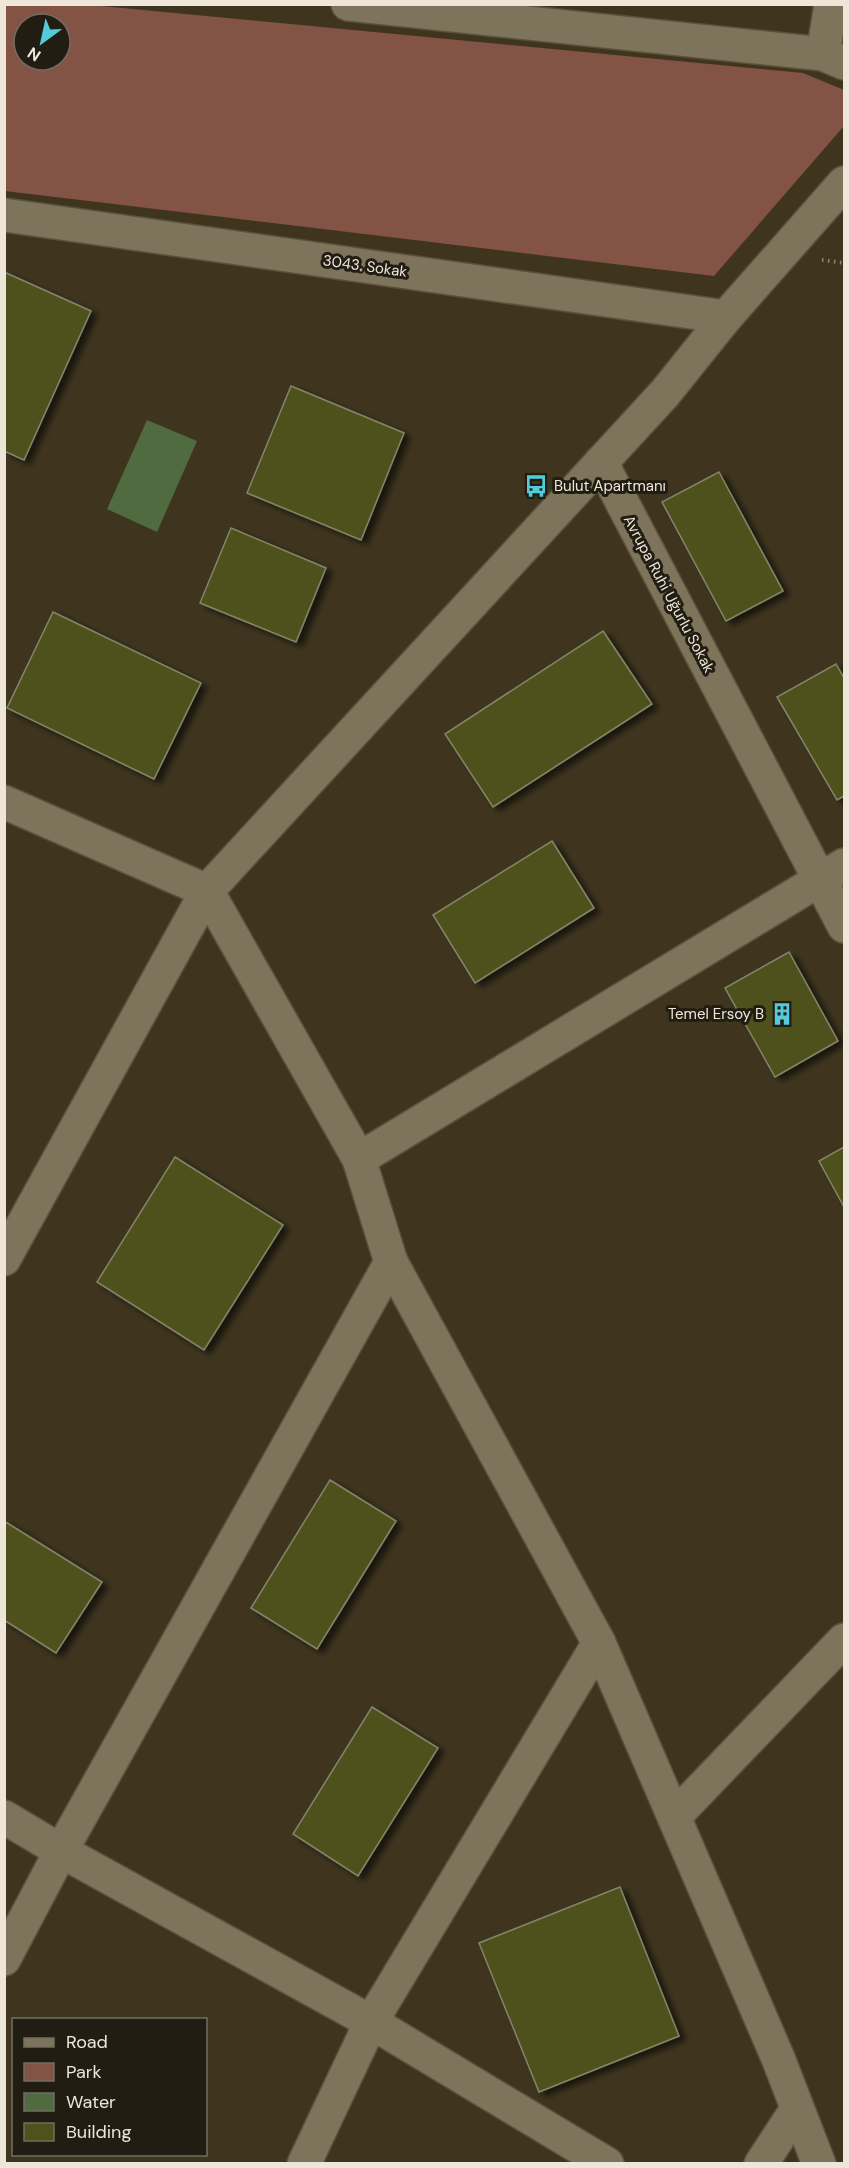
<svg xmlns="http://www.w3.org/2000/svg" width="849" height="2168" font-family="'DM Sans',sans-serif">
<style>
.green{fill:#835345;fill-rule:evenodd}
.water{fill:#4f6b3f}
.building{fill:#50511b;stroke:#83856b;stroke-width:1.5;filter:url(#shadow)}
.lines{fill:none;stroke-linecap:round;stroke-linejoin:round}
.minor-casing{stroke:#5a513d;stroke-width:36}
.path{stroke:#8d8472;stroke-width:4;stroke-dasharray:1.5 4.5;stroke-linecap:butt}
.minor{stroke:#7e735b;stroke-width:33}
.labels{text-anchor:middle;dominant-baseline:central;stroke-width:6;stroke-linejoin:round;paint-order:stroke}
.street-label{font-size:15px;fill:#ede6d9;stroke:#221d13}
.poi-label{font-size:15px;fill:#ede6d9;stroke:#221d13;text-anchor:start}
</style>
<defs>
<filter id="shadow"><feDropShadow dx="6" dy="4" stdDeviation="3" flood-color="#0009"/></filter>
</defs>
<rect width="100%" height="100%" fill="#3f351f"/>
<path class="green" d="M 5,4 L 91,5 L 803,73 L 844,90 L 844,126 L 714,276 L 5,191 ZM 24,24 L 60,24 L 60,60 L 24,60 Z"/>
<path class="water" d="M 147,420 L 197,441 L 157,532 L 107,509 Z"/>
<g class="building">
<path d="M 4,272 L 91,311 L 24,460 L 4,451 Z"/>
<path d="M 291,386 L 404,433 L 361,540 L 247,493 Z"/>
<path d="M 719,472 L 783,591 L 726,621 L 662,502 Z"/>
<path d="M 231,528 L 326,568 L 296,642 L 200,603 Z"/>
<path d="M 53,612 L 201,683 L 154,779 L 7,708 Z"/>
<path d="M 603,631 L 652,704 L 493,807 L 445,734 Z"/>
<path d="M 836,664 L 844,678 L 844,796 L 837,800 L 777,697 Z"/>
<path d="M 552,841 L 594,908 L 475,983 L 433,915 Z"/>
<path d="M 789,952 L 838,1041 L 775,1077 L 725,988 Z"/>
<path d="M 844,1147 L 844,1207 L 819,1161 Z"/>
<path d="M 175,1157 L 283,1225 L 204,1350 L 97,1282 Z"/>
<path d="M 330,1480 L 396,1521 L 317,1649 L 251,1608 Z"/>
<path d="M 4,1521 L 102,1582 L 56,1653 L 4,1620 Z"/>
<path d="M 372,1707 L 438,1748 L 358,1876 L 293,1834 Z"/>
<path d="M 620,1887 L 679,2036 L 539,2092 L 479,1943 Z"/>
</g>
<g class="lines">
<g class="minor-casing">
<g id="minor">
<path d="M 348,4 L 823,54 L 844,63"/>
<path d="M 823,54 L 831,4"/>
<path d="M 4,215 L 726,317"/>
<path d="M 601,462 L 844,926"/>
<path d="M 4,802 L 207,891 L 359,1159"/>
<path d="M 4,1259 L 207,891 L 665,393 L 726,317 L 844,183"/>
<path d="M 4,1817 L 61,1851 L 371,2022 L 607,2164"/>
<path d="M 674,1817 L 844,1640"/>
<path d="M 4,1959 L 61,1851 L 391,1262"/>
<path d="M 304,2164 L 371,2022 L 599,1643"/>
<path d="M 761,2164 L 797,2109"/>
<path d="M 819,2164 L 778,2058 L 599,1643 L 391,1262 L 359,1159 L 844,865"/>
</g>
</g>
<path class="path" d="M 822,260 L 844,263"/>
<use href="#minor" class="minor"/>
</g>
<defs>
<g id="bus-bare" transform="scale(1.8)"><path d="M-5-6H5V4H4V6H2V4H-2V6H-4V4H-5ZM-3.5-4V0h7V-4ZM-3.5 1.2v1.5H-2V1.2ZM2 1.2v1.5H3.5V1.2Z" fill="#53cbdb" stroke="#221d13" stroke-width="2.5" paint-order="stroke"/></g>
<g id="building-bare" transform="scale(1.8)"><path d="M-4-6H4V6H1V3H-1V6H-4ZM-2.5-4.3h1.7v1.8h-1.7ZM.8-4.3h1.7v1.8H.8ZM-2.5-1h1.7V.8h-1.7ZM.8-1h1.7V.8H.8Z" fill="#53cbdb" stroke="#221d13" stroke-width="2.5" paint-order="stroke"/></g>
</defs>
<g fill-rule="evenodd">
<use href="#bus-bare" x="536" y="486"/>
<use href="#building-bare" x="782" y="1014"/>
</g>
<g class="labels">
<g class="street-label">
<text transform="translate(365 266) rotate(8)">3043. Sokak</text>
<text transform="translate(669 594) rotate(62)">Avrupa Ruhi Uğurlu Sokak</text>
</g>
<g class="poi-label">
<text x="554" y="486">Bulut Apartmanı</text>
<text x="764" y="1014" text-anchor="end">Temel Ersoy B</text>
</g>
</g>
<rect width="849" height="2168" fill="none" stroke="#ede6d9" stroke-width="12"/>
<rect x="12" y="2018" width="195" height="138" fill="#221d13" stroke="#736d62" stroke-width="1.5"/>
<rect x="24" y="2038" width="30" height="9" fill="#7e735b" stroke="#736d62" stroke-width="1.5"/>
<text x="66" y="2048" font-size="18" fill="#ede6d9">Road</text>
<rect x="24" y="2063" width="30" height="18" fill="#835345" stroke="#736d62" stroke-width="1.5"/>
<text x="66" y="2078" font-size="18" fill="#ede6d9">Park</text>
<rect x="24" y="2093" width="30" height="18" fill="#4f6b3f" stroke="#736d62" stroke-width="1.5"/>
<text x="66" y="2108" font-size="18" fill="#ede6d9">Water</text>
<rect x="24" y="2123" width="30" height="18" fill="#50511b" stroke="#736d62" stroke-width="1.5"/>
<text x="66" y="2138" font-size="18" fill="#ede6d9">Building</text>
<g transform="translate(42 42) rotate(213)"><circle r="28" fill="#221d13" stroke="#736d62" stroke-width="1.5"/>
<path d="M0-4.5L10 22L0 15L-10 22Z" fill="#53cbdb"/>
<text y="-9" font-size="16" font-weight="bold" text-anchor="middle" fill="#ede6d9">N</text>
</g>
</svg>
